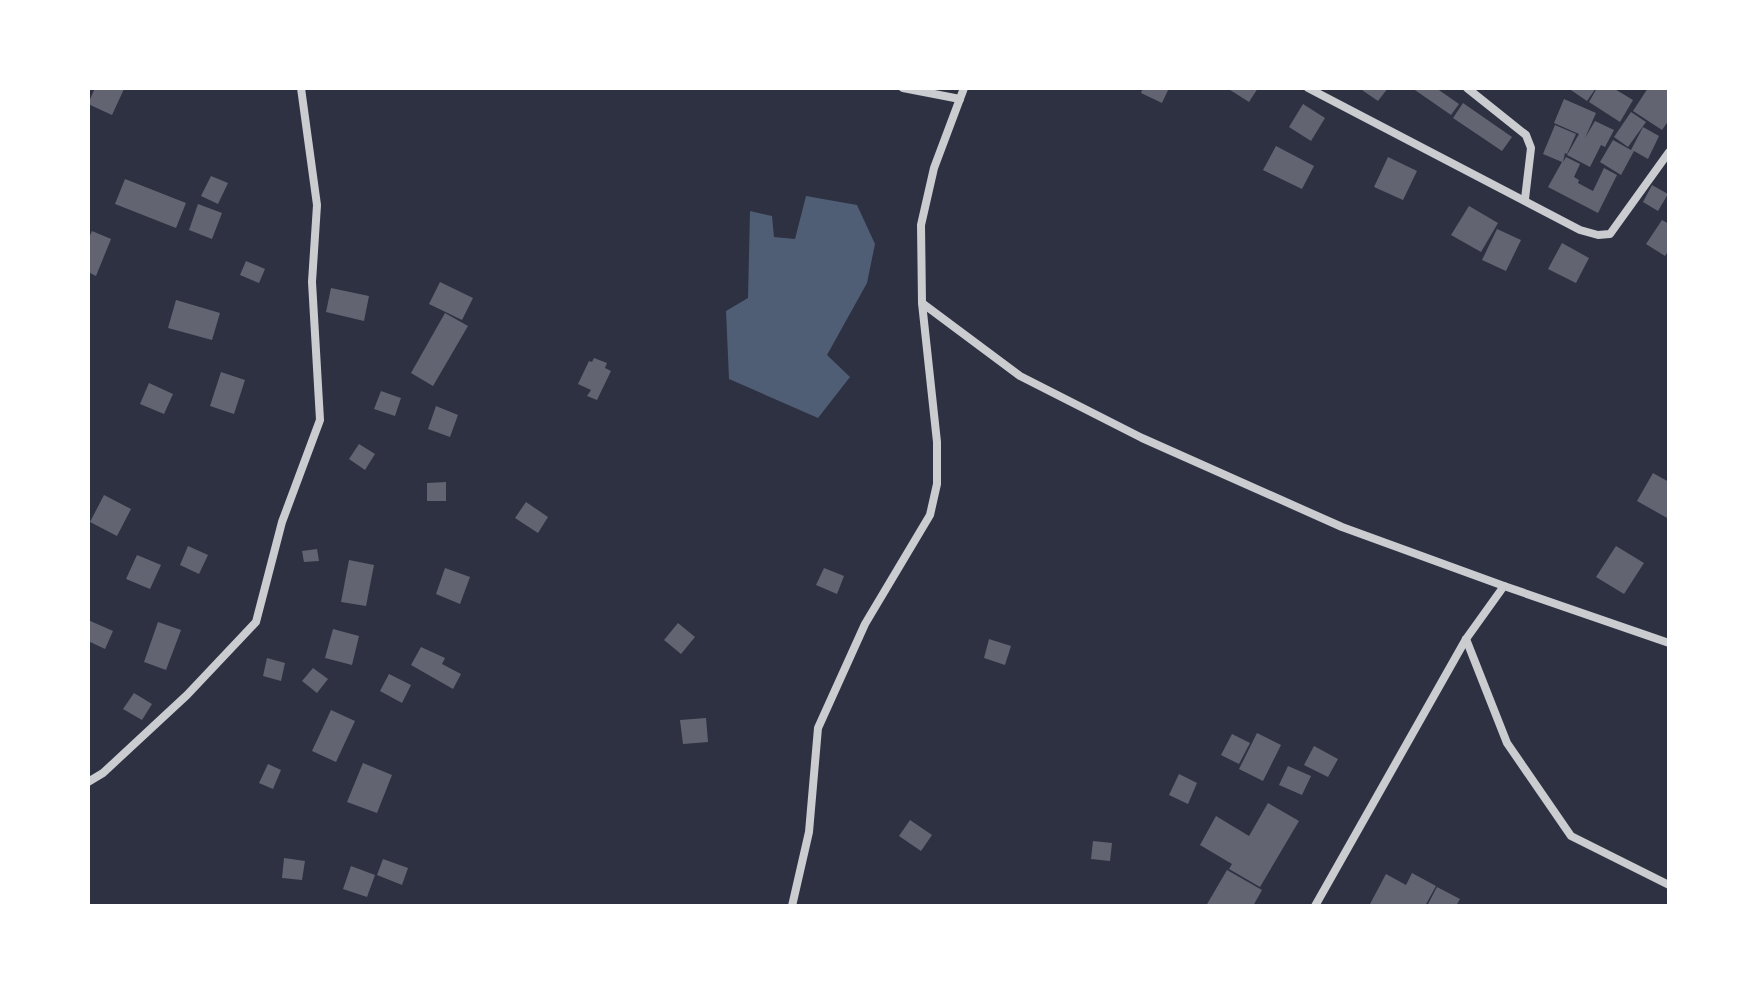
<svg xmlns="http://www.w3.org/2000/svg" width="1757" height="994" font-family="'Asap Condensed',sans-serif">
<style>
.water{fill:#4f5d75}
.building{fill:#626471}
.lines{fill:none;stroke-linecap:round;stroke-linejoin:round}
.minor{stroke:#caccd0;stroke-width:8}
</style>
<rect width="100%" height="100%" fill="#2d3142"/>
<path class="water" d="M 806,196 L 857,205 L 875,244 L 867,283 L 827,355 L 850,377 L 818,418 L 729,379 L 726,311 L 748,298 L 750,211 L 772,216 L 774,237 L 795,239 Z"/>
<g class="building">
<path d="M 95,88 L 124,89 L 112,115 L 88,104 Z"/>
<path d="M 1143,88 L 1169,88 L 1162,103 L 1141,93 Z"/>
<path d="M 1227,88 L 1258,88 L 1249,102 Z"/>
<path d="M 1359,88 L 1388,88 L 1378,101 Z"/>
<path d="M 1412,88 L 1436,88 L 1459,104 L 1451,115 Z"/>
<path d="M 1568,88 L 1596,88 L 1587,101 Z"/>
<path d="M 1597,88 L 1613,88 L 1633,100 L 1620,122 L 1589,102 Z"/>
<path d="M 1648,88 L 1669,88 L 1669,120 L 1662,130 L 1633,111 Z"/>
<path d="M 1564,99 L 1596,113 L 1585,138 L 1595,121 L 1614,130 L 1605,147 L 1601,145 L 1590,167 L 1567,155 L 1579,134 L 1554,123 Z"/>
<path d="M 1463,103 L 1512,137 L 1502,151 L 1453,118 Z"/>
<path d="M 1303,104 L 1325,118 L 1311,141 L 1289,127 Z"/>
<path d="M 1631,112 L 1646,122 L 1628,147 L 1614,137 Z"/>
<path d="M 1555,125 L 1576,134 L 1567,154 L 1565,153 L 1563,162 L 1566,157 L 1580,164 L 1574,177 L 1579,180 L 1578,183 L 1593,191 L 1604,168 L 1617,175 L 1598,213 L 1548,187 L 1562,162 L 1543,154 Z"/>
<path d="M 1643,127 L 1659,136 L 1648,159 L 1634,151 L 1621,175 L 1600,162 L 1613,140 L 1631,150 Z"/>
<path d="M 1276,146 L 1314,166 L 1302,189 L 1263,170 Z"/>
<path d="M 1388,157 L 1417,171 L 1403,200 L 1374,187 Z"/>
<path d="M 211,176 L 228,183 L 218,204 L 201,196 Z"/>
<path d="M 125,179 L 186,203 L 176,228 L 115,204 Z"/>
<path d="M 1652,185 L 1668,194 L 1658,211 L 1643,202 Z"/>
<path d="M 198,204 L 222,213 L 212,239 L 189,230 Z"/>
<path d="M 1469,206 L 1498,223 L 1481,252 L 1451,235 Z"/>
<path d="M 1662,220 L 1669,224 L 1669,250 L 1665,256 L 1646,244 Z"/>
<path d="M 1497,229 L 1521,240 L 1506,271 L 1482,260 Z"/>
<path d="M 92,231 L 111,239 L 96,276 L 88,272 L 88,240 Z"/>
<path d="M 1562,243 L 1589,258 L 1576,283 L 1548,269 Z"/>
<path d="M 246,261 L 265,269 L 259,283 L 240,275 Z"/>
<path d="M 440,282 L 473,298 L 462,320 L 429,304 Z"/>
<path d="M 331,288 L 369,296 L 364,321 L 326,312 Z"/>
<path d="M 176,300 L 220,313 L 212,340 L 168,328 Z"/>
<path d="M 445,313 L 468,326 L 433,386 L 411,373 Z"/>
<path d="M 594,358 L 607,363 L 605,368 L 611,371 L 597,400 L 587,396 L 591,390 L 578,384 L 589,361 L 592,362 Z"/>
<path d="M 221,372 L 245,380 L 234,414 L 210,406 Z"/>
<path d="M 149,383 L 173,394 L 164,414 L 140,404 Z"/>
<path d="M 381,391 L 401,398 L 395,416 L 374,409 Z"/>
<path d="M 436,406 L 458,415 L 450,437 L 428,429 Z"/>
<path d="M 359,444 L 375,454 L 365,470 L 349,459 Z"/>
<path d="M 1653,473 L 1669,482 L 1669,519 L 1637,501 Z"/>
<path d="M 446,482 L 446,501 L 427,501 L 427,483 Z"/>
<path d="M 104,495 L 131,509 L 117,536 L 90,522 Z"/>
<path d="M 526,502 L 548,517 L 538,533 L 515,518 Z"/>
<path d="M 188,546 L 208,555 L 199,574 L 180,565 Z"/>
<path d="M 1616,546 L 1644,563 L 1624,594 L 1596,577 Z"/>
<path d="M 317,549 L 319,561 L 304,562 L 302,551 Z"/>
<path d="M 137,555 L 161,565 L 150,589 L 126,579 Z"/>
<path d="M 349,560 L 374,565 L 366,606 L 341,602 Z"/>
<path d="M 445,568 L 470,577 L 460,604 L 436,594 Z"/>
<path d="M 824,568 L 844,576 L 837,594 L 816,585 Z"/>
<path d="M 88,620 L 113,631 L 105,649 L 88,641 Z"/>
<path d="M 158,622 L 181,630 L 166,670 L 144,662 Z"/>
<path d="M 678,623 L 695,637 L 681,654 L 664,640 Z"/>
<path d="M 333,629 L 359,636 L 352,665 L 325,658 Z"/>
<path d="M 989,639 L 1011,646 L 1005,665 L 984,658 Z"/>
<path d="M 421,647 L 445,658 L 442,664 L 461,674 L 453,689 L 411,665 Z"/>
<path d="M 267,658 L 285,663 L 281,681 L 263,676 Z"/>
<path d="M 313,668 L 328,679 L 317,693 L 302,681 Z"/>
<path d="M 389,674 L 411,685 L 402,703 L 380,691 Z"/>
<path d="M 134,693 L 152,704 L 142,720 L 123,709 Z"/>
<path d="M 331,710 L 355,721 L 336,762 L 312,751 Z"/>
<path d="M 706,718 L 708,742 L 683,744 L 680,720 Z"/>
<path d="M 1257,733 L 1281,745 L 1263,781 L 1239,769 Z"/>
<path d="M 1232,734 L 1250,743 L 1239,764 L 1221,755 Z"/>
<path d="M 1314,746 L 1338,759 L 1328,777 L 1304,765 Z"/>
<path d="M 363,763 L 392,775 L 377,813 L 347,802 Z"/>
<path d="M 268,764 L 281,770 L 273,789 L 259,783 Z"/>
<path d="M 1288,766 L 1311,776 L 1302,795 L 1279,785 Z"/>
<path d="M 1179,774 L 1197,783 L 1188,804 L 1169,795 Z"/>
<path d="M 1268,803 L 1299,821 L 1260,887 L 1229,869 L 1232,864 L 1200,845 L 1216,816 L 1249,836 Z"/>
<path d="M 910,820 L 932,835 L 921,851 L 899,836 Z"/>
<path d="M 1093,841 L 1112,843 L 1110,861 L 1091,859 Z"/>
<path d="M 284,858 L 305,861 L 302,880 L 282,878 Z"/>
<path d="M 383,859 L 408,868 L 402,885 L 377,875 Z"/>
<path d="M 351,866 L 375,875 L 367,897 L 343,889 Z"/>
<path d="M 1227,870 L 1262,890 L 1253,906 L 1206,906 Z"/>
<path d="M 1412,873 L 1436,886 L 1425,906 L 1374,906 L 1370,904 L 1386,874 L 1406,885 Z"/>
<path d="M 1437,887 L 1460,899 L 1456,906 L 1427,906 Z"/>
</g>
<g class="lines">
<g class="minor">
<path d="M 903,88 L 960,99"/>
<path d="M 964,88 L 934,168 L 921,225 L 922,303 L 1020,376 L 1142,438 L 1342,527 L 1504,586"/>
<path d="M 1308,88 L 1580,230 L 1598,235 L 1610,234 L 1669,152"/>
<path d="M 1467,88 L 1526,135 L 1531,148 L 1525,199"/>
<path d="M 1466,639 L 1507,743 L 1571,836 L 1669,885"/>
<path d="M 88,782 L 103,773 L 187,695 L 256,622 L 282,522 L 320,420 L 312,282 L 317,205 L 301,88"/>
<path d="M 792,906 L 809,832 L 818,728 L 865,624 L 930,515 L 937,484 L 937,442 L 922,303"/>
<path d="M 1315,906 L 1466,639 L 1504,586 L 1669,643"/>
</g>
</g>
<rect width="1757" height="994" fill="none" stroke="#ffffff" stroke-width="180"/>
</svg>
